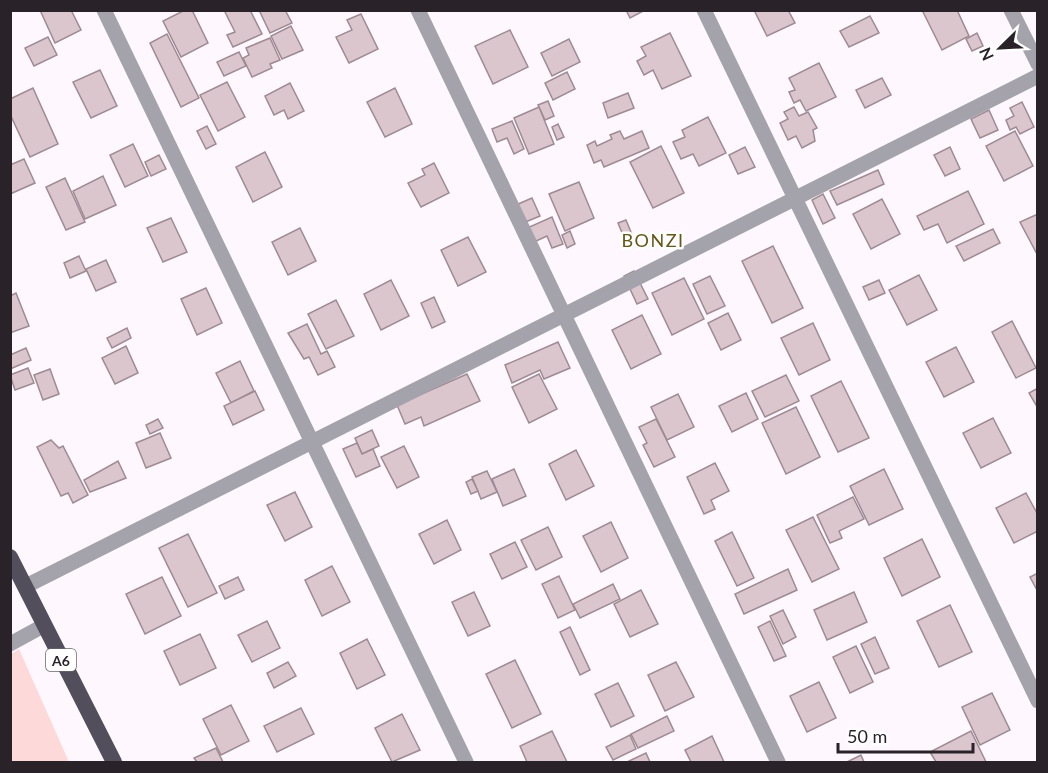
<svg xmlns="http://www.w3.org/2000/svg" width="1048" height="773" font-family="Lato,sans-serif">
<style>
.green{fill:#fed9d9}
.building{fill:#dbc6ce;stroke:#9e8a92;stroke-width:1.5}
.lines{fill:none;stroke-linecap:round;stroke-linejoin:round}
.minor{stroke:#a4a2aa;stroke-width:15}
.trunk{stroke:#524e5c;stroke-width:16}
.labels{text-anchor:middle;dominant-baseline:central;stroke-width:5;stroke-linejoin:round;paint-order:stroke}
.shield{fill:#fff;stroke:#696569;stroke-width:1.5}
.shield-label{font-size:14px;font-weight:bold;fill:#292329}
.quarter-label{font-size:18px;letter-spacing:1.5px;fill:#66561a;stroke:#fff}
</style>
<rect width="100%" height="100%" fill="#fef8fe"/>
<path class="green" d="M 19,649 L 69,762 L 11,762 L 11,654 Z"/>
<g class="building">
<path d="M 40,10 L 71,10 L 81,30 L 55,43 Z"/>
<path d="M 185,10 L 192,10 L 208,43 L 181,57 L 163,21 Z"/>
<path d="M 228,10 L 250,10 L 262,34 L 233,47 L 227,35 L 235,32 L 225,12 Z"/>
<path d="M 259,10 L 285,10 L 292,23 L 270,33 Z"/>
<path d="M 626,10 L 645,10 L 630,18 Z"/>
<path d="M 754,10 L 788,10 L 795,23 L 767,36 Z"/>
<path d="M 925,10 L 957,10 L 969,36 L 942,50 L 923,12 Z"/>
<path d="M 361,14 L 378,49 L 349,63 L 336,37 L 352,30 L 347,20 Z"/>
<path d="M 870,16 L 879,33 L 849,47 L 840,31 Z"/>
<path d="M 291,26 L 303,50 L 282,59 L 271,36 Z"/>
<path d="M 510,30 L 528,67 L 493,84 L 475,46 Z"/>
<path d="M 670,33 L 691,76 L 662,89 L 653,70 L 644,75 L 637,61 L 646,56 L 641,47 Z"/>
<path d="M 977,33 L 983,46 L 972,51 L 966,39 Z"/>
<path d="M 167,34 L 199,98 L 181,107 L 150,43 Z"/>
<path d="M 48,37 L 57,55 L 34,66 L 25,48 Z"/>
<path d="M 270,38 L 280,60 L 270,64 L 272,68 L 252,77 L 243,58 L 249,55 L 246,48 Z"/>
<path d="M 569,39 L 580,62 L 552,76 L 541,53 Z"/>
<path d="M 239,52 L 246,66 L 224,76 L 217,62 Z"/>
<path d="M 819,63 L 836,97 L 806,111 L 800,100 L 794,103 L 789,92 L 795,90 L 789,78 Z"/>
<path d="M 100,70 L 117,106 L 91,118 L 73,82 Z"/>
<path d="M 567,72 L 575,89 L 553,100 L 545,83 Z"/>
<path d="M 882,78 L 891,95 L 865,108 L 856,90 Z"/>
<path d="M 227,82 L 245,117 L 218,131 L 200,95 Z"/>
<path d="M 290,83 L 304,111 L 288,119 L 284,110 L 274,115 L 265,96 Z"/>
<path d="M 33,88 L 58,144 L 30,157 L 10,114 L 10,99 Z"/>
<path d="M 395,88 L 412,124 L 385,137 L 367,102 Z"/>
<path d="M 628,93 L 634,108 L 608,118 L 603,103 Z"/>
<path d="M 548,101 L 554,116 L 545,120 L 538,105 Z"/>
<path d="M 1022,102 L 1034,127 L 1020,134 L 1016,127 L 1010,130 L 1006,120 L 1014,116 L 1010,108 Z"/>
<path d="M 539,107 L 554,144 L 529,154 L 514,118 Z"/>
<path d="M 794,107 L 799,116 L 808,112 L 817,128 L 813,130 L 815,141 L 802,148 L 796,136 L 788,140 L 780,123 L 788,119 L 784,112 Z"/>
<path d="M 989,110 L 998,130 L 980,138 L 971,119 Z"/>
<path d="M 708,117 L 726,153 L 699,166 L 693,154 L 681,159 L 673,142 L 685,137 L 682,130 Z"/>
<path d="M 512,121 L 524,149 L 514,154 L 507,138 L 497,142 L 492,129 Z"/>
<path d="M 558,124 L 564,137 L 557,140 L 552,127 Z"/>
<path d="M 207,126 L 216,144 L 206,149 L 197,131 Z"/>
<path d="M 620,131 L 624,139 L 642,131 L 649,148 L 604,167 L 601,160 L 594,163 L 587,145 L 595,141 L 597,146 L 612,139 L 610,135 Z"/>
<path d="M 1015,131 L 1033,166 L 1004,181 L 986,146 Z"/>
<path d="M 133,144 L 148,176 L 125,187 L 110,155 Z"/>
<path d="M 661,146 L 684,193 L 653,208 L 630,162 Z"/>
<path d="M 745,147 L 755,167 L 738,174 L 729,155 Z"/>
<path d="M 950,147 L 960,169 L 945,176 L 934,155 Z"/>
<path d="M 265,152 L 282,187 L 253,202 L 236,167 Z"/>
<path d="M 159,155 L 166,169 L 151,176 L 145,162 Z"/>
<path d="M 24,159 L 35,183 L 10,194 L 10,165 Z"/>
<path d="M 434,163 L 449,193 L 421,207 L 408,183 L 425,175 L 422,169 Z"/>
<path d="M 878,170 L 884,184 L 837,205 L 830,191 Z"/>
<path d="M 103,176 L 116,205 L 85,219 L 73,191 Z"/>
<path d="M 65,178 L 85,222 L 66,230 L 46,187 Z"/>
<path d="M 579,182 L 594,218 L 565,231 L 549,194 Z"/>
<path d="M 968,191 L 984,224 L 947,243 L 938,224 L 924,230 L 917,216 Z"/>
<path d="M 823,194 L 835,218 L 823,224 L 812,200 Z"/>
<path d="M 532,198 L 540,216 L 523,223 L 516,205 Z"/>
<path d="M 882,199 L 900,234 L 871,249 L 853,214 Z"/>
<path d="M 1038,214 L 1038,256 L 1020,222 Z"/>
<path d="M 552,217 L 563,244 L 552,248 L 547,236 L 534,242 L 527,228 Z"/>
<path d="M 171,218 L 187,252 L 163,262 L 147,228 Z"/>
<path d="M 626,220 L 633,237 L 625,240 L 618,223 Z"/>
<path d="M 300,228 L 316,261 L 288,275 L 272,242 Z"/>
<path d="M 993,229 L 1000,243 L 964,261 L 956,246 Z"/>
<path d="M 570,231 L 575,244 L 567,248 L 562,235 Z"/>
<path d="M 468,237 L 486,272 L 458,286 L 441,250 Z"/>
<path d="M 773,246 L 803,308 L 772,323 L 742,261 Z"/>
<path d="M 79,256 L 86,271 L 70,278 L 64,263 Z"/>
<path d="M 106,260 L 116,282 L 96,291 L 86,269 Z"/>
<path d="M 634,271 L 648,299 L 637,304 L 624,276 Z"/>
<path d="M 919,275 L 937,310 L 907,325 L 889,290 Z"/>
<path d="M 710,276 L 725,306 L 707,314 L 693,284 Z"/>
<path d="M 684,278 L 704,319 L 672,335 L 652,293 Z"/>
<path d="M 391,280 L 409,316 L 381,330 L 364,294 Z"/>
<path d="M 879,280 L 885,293 L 869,300 L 863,287 Z"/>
<path d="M 206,288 L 222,323 L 197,335 L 181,299 Z"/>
<path d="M 16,293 L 29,326 L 10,333 L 10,296 Z"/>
<path d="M 434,297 L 445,322 L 432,328 L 421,303 Z"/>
<path d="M 336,300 L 354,336 L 326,349 L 308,314 Z"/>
<path d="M 728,313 L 741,340 L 721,350 L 708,323 Z"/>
<path d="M 642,315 L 661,354 L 631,369 L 612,330 Z"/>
<path d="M 1012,321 L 1036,368 L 1016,378 L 992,332 Z"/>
<path d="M 813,323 L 830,360 L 799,375 L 781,338 Z"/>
<path d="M 307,324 L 321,354 L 327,351 L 335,367 L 318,375 L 309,357 L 304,359 L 288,333 Z"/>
<path d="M 127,328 L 131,338 L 112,348 L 107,338 Z"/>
<path d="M 558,342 L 570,368 L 544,379 L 540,370 L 512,383 L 505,365 Z"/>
<path d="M 126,346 L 138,373 L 115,384 L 102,358 Z"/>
<path d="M 956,347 L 974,382 L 944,397 L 926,362 Z"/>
<path d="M 26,348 L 31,360 L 10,369 L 10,355 Z"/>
<path d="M 240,361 L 254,391 L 231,403 L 216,373 Z"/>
<path d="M 28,368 L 34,383 L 15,390 L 10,375 Z"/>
<path d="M 50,369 L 59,394 L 43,400 L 34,375 Z"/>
<path d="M 467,374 L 480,401 L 424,426 L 421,417 L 405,424 L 397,405 Z"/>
<path d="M 539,374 L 557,409 L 529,423 L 512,387 Z"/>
<path d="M 786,375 L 799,401 L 765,417 L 752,391 Z"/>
<path d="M 841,381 L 869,438 L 838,452 L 811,396 Z"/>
<path d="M 1038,388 L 1038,404 L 1036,405 L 1029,393 Z"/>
<path d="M 255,391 L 264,410 L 233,425 L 224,406 Z"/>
<path d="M 746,393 L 758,419 L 732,432 L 719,406 Z"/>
<path d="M 678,394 L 694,427 L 667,440 L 651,407 Z"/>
<path d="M 796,407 L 820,457 L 786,474 L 762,423 Z"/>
<path d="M 993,418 L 1011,453 L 981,468 L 963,433 Z"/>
<path d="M 158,419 L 163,428 L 150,434 L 146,425 Z"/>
<path d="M 656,419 L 675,457 L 654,467 L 643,445 L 647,443 L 639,427 Z"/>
<path d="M 372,430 L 379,446 L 362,454 L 355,438 Z"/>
<path d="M 160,433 L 171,458 L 146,468 L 136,443 Z"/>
<path d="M 51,440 L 59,448 L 63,446 L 88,495 L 73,503 L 68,493 L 61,496 L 37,447 Z"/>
<path d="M 357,443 L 362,454 L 373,449 L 380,466 L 356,477 L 343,449 Z"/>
<path d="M 404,446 L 419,477 L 397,488 L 381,457 Z"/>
<path d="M 576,450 L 594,486 L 566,500 L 549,464 Z"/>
<path d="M 118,461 L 126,478 L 90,492 L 84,480 Z"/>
<path d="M 715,463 L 729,491 L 711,500 L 715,509 L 704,514 L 687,477 Z"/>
<path d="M 514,469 L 526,496 L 503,506 L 492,479 Z"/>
<path d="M 884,469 L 903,509 L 869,525 L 850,486 Z"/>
<path d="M 487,471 L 497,492 L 481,499 L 472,477 Z"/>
<path d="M 472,479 L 478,491 L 471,494 L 466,482 Z"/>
<path d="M 295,492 L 312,527 L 285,541 L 267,505 Z"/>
<path d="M 1026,493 L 1038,515 L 1038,531 L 1014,543 L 996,508 Z"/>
<path d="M 853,497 L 864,519 L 839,531 L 842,538 L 830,543 L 817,515 Z"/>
<path d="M 813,517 L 839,569 L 812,582 L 786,530 Z"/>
<path d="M 447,520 L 461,550 L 434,564 L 419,534 Z"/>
<path d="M 611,522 L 628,558 L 601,572 L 583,536 Z"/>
<path d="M 548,527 L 562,557 L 536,570 L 521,540 Z"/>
<path d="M 732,532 L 754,578 L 737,586 L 715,541 Z"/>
<path d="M 188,534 L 217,593 L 188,607 L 159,548 Z"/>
<path d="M 922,539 L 940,577 L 902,596 L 884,558 Z"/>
<path d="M 515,542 L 527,567 L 502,579 L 490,554 Z"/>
<path d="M 332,566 L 350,602 L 322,616 L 305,580 Z"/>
<path d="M 788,569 L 797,590 L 744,614 L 735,594 Z"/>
<path d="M 1038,573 L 1038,592 L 1030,577 Z"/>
<path d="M 559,576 L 575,610 L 558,618 L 542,584 Z"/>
<path d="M 162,577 L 181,616 L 145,634 L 126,594 Z"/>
<path d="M 238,577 L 244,590 L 225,599 L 219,586 Z"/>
<path d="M 613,584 L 620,599 L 580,618 L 573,604 Z"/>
<path d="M 641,590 L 658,624 L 630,637 L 614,604 Z"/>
<path d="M 474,592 L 490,626 L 468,636 L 452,602 Z"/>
<path d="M 854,592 L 867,622 L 827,640 L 814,610 Z"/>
<path d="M 950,605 L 972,652 L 939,667 L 917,621 Z"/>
<path d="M 783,610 L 796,637 L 783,644 L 770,616 Z"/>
<path d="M 267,621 L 280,648 L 252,662 L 238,635 Z"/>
<path d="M 770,621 L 786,656 L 774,661 L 758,627 Z"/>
<path d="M 570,627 L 590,670 L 580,675 L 560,632 Z"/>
<path d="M 200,634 L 216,668 L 180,685 L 164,651 Z"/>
<path d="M 875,637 L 889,668 L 875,674 L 861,644 Z"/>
<path d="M 367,639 L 385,675 L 357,689 L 340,653 Z"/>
<path d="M 856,646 L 873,682 L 850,693 L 833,657 Z"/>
<path d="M 515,660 L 541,714 L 512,728 L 486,674 Z"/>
<path d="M 288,662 L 296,676 L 274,688 L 267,673 Z"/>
<path d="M 676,662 L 694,697 L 665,711 L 648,675 Z"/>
<path d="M 819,682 L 836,718 L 807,732 L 790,696 Z"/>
<path d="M 618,683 L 634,716 L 611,727 L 595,694 Z"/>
<path d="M 992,693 L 1010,730 L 980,745 L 962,707 Z"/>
<path d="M 231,705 L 249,741 L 221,755 L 203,719 Z"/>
<path d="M 301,708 L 314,734 L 277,752 L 264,726 Z"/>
<path d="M 402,714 L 420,750 L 392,762 L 375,728 Z"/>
<path d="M 667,716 L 674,731 L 638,748 L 631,734 Z"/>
<path d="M 552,731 L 567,762 L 527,762 L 520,746 Z"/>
<path d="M 971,731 L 986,762 L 936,762 L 930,752 Z"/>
<path d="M 630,735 L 636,749 L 613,760 L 606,747 Z"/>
<path d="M 712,736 L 724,762 L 691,762 L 685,750 Z"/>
<path d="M 216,748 L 223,762 L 197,762 L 194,758 Z"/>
<path d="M 646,753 L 650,762 L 630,762 L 629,761 Z"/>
<path d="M 861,755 L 864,762 L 847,762 Z"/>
</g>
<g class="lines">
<g class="minor">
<path d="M 104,10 L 466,762"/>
<path d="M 418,10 L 778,762"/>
<path d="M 704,10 L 1038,701"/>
<path d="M 1011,10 L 1038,64"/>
<path d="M 26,586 L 1038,76"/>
<path d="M 10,644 L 43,626"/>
</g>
<path class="trunk" d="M 10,557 L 114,762"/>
</g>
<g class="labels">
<rect class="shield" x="46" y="649" width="30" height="22" rx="4.5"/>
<g class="shield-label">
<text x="61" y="660">A6</text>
</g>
<g class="quarter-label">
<text x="653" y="240">BONZI</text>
</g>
</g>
<rect width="1048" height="773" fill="none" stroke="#292329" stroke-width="24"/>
<g transform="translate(1000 48) rotate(246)" stroke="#ffffff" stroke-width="4.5" paint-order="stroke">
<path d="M0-4.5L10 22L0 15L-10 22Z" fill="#292329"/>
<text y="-9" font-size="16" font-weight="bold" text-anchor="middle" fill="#292329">N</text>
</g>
<path d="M838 743v9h135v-9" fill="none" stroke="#292329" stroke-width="3"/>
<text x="847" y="743" font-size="18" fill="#292329" stroke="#ffffff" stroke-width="4.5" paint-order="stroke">50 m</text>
</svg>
